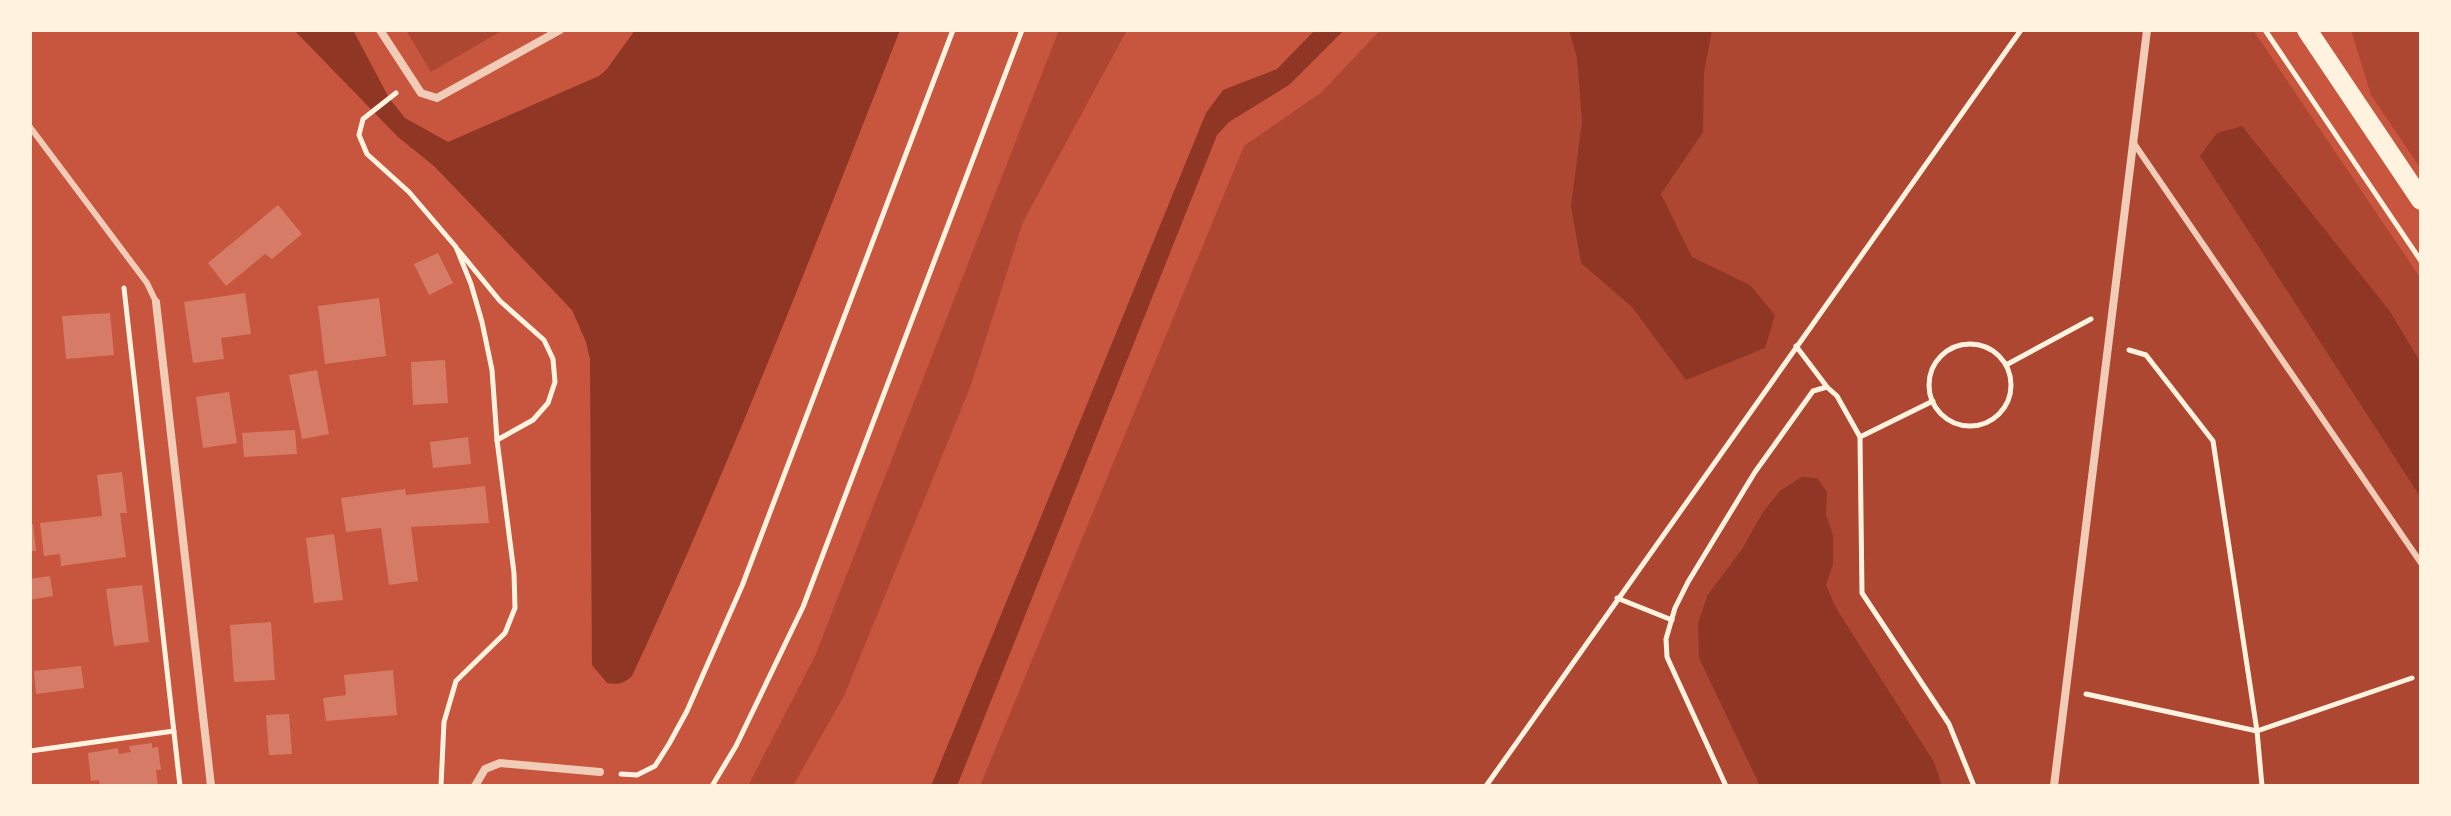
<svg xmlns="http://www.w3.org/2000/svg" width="2451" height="816" font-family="'DM Sans',sans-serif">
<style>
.green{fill:#ae4732}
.water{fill:#8f3625}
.building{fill:#d67c66}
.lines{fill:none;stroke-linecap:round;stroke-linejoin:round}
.path{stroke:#fff3e0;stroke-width:5}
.service{stroke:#f1ccb7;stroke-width:6}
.minor{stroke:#f1ccb7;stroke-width:8}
.primary{stroke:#fff3e0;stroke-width:20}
</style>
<rect width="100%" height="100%" fill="#c8553d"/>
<g class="green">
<path d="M 406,30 L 503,30 L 431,72 Z"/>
<path d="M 1059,30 L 1127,30 L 1023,222 L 971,385 L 844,696 L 793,786 L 748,786 L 815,656 Z"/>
<path d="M 1380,30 L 2253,30 L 2421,279 L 2421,786 L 980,786 L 1244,146 L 1322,92 Z"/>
<path d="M 2351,30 L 2421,30 L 2421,169 L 2371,95 Z"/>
</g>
<g class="water">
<path d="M 294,30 L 353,30 L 389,98 L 405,118 L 448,142 L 599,76 L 607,69 L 635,30 L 900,30 C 815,247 730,465 632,676 C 623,684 618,685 607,683 L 592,665 L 590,359 L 586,342 L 572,310 L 434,166 L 398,137 Z"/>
<path d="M 1315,30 L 1344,30 L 1289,85 L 1229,122 L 1217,135 L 957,786 L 931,786 L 1206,113 L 1223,90 L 1277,69 Z"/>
<path d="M 1569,30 L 1712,30 L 1704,72 L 1703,132 L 1661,194 L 1692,257 L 1750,285 L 1775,315 L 1765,348 L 1686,380 L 1632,307 L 1581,263 L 1571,206 L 1582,121 L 1577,58 Z"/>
<path d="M 2242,126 L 2389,310 L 2421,363 L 2421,498 L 2200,156 L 2217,133 Z"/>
<path d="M 1801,477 L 1817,478 L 1827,492 L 1826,515 L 1833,535 L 1833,564 L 1826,585 L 1836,608 L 1934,762 L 1942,786 L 1760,786 L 1699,658 L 1698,624 L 1707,596 L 1742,549 L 1763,512 L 1780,491 Z"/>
</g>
<g class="building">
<path d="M 278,205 L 302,234 L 272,259 L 265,254 L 226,286 L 208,263 Z"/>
<path d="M 438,253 L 453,283 L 429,295 L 414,264 Z"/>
<path d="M 245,293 L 251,334 L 221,338 L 224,359 L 193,363 L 184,302 Z"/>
<path d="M 379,298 L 386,356 L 325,364 L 318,306 Z"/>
<path d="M 110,313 L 114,355 L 66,359 L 62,316 Z"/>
<path d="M 445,360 L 448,403 L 413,405 L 411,362 Z"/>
<path d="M 317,370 L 329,434 L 302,439 L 289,375 Z"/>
<path d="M 229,392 L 237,443 L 203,448 L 196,397 Z"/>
<path d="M 295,430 L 297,454 L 244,457 L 242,433 Z"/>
<path d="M 468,437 L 471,464 L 433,468 L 430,442 Z"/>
<path d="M 122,472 L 127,513 L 120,513 L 126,557 L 61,566 L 60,554 L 44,556 L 40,523 L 102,516 L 97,475 Z"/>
<path d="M 485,486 L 489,523 L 411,527 L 418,581 L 389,585 L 381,528 L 346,532 L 341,498 L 405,489 L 406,495 Z"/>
<path d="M 33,524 L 36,551 L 30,551 L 30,525 Z"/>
<path d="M 334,534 L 343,600 L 314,603 L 306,538 Z"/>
<path d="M 50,576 L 53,596 L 30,600 L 30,579 Z"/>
<path d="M 142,585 L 149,642 L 114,646 L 106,589 Z"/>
<path d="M 271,622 L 275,680 L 234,682 L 230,625 Z"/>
<path d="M 81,666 L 84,688 L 36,694 L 34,671 Z"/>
<path d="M 393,670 L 397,715 L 326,721 L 323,698 L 346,695 L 344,675 Z"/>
<path d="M 289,714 L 292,754 L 269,755 L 266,715 Z"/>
<path d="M 152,743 L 152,748 L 158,747 L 161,770 L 156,770 L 158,786 L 100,786 L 99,780 L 91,781 L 88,753 L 118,748 L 119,754 L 131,752 L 129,746 Z"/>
</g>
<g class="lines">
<g class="path">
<path d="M 2265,30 L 2421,261"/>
<path d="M 396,93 L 363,119 L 359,135 L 367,154 L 409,192 L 456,247 L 471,284 L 482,322 L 492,370 L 497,440 L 514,573 L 515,608 L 505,633 L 456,681 L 444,722 L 441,786"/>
<path d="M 459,251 L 500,301 L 544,340 L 553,359 L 555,382 L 548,403 L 533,420 L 497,440"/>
<path d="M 124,288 L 180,786"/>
<circle cx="1970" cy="385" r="41"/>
<path d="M 1796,346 L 1827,387"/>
<path d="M 2129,350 L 2146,355 L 2213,441 L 2257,731 L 2262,786"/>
<path d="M 2006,365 L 2091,319"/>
<path d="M 1933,401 L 1860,437 L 1862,593 L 1949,724 L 1974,786"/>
<path d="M 1617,598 L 1672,620"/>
<path d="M 2086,694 L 2257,731 L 2412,678"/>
<path d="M 30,751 L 174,731"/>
<path d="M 621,774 L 637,775 L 655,766 L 669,744 L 687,711 L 742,586 L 953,30"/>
<path d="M 712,786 L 736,746 L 803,607 L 1022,30"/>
<path d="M 1486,786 L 2021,30"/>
<path d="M 1726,786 L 1667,657 L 1666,639 L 1675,608 L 1688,582 L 1755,472 L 1813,391 L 1827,387 L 1837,396 L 1860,437"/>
</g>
<g class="service">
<path d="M 30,127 L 147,283 L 156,302"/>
<path d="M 2133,142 L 2421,563"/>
</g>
<g class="minor">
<path d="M 380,30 L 421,93 L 437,98 L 560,30"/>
<path d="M 156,302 L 211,786"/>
<path d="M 475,786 L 485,769 L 500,763 L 600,772"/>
<path d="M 2054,786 L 2147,30"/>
</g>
<path class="primary" d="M 2307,30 L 2421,200"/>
</g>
<rect width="2451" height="816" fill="none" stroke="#fff3e0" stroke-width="64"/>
</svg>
